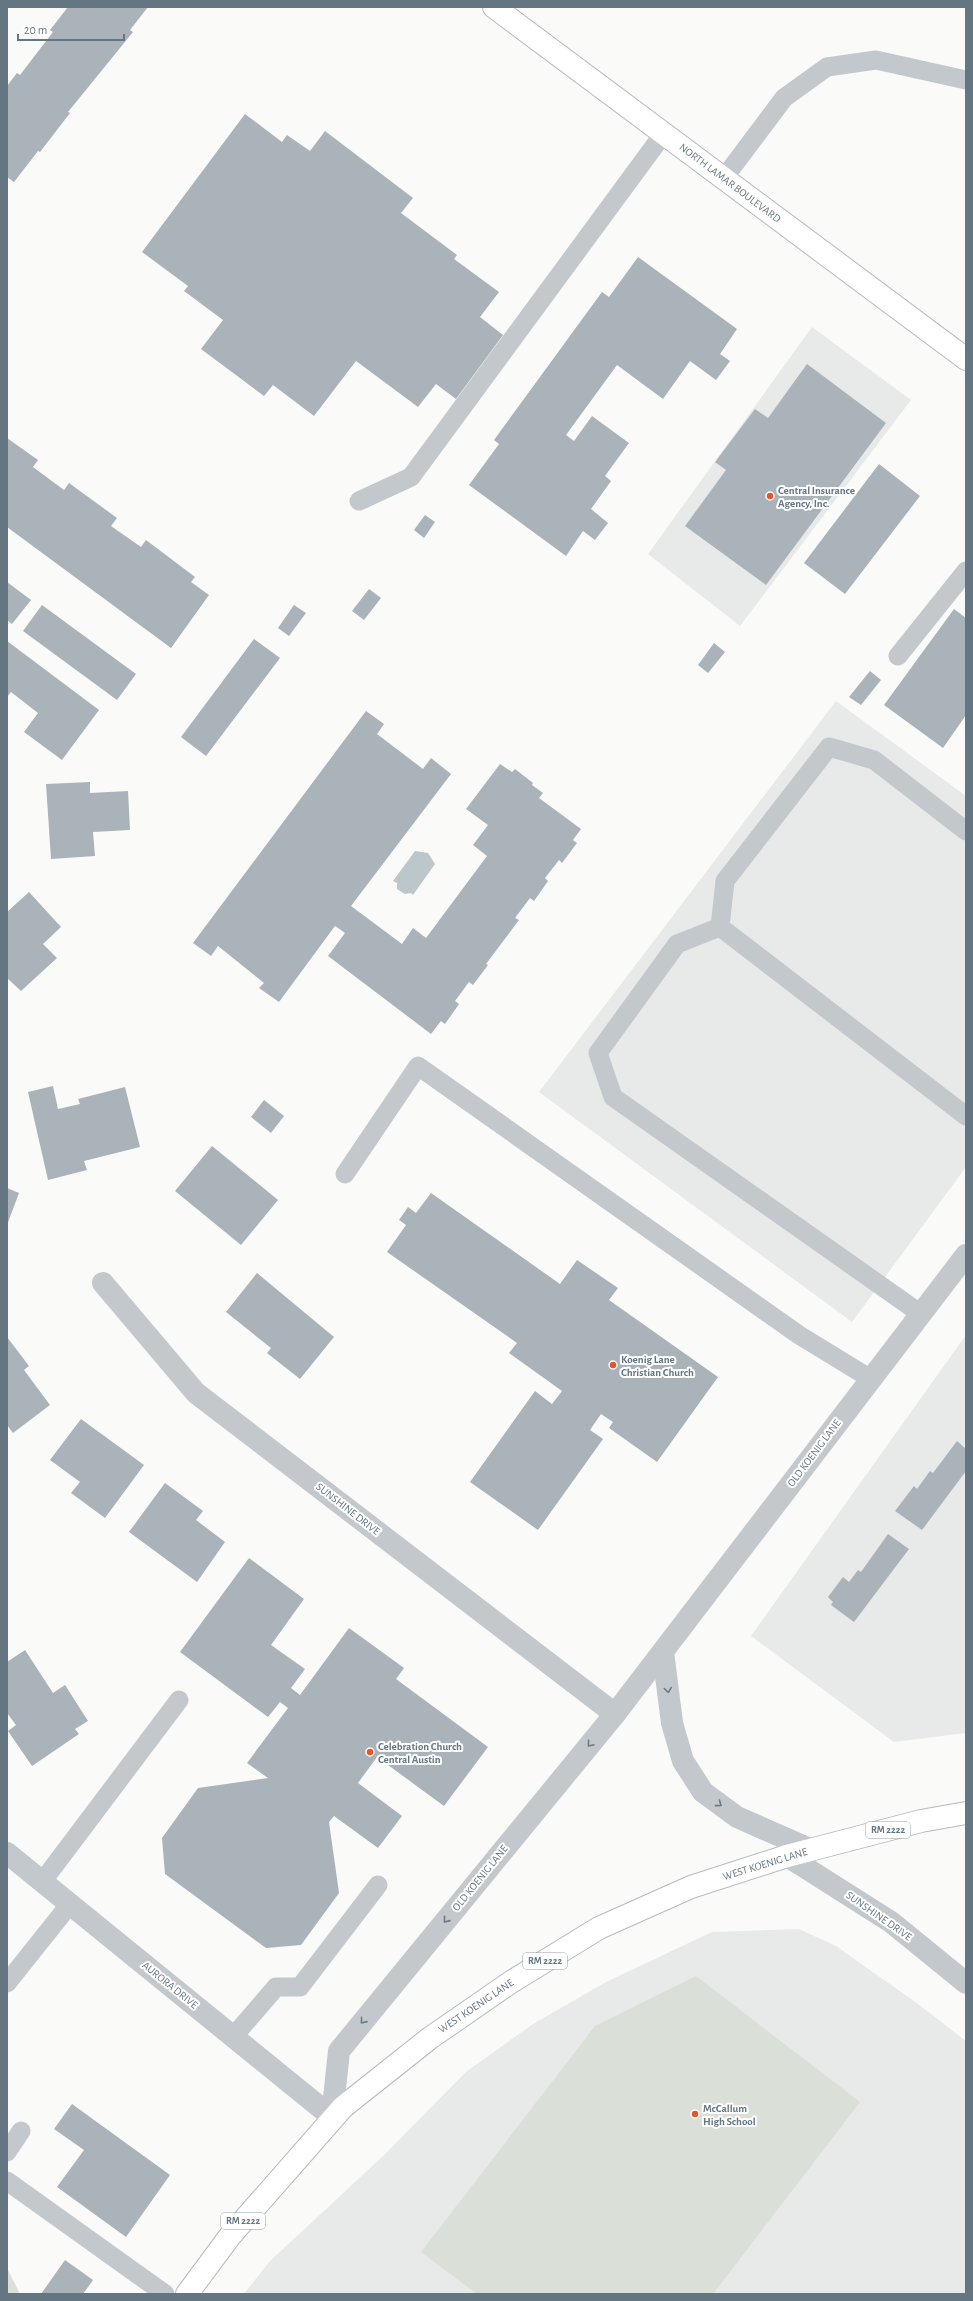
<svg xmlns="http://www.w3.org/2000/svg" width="973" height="2301" font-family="'Alegreya Sans',sans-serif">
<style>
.built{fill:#e8e9e9}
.green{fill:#dadfd7}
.water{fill:#bbc7cb}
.building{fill:#aab3b9}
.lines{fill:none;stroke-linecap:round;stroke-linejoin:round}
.primary-casing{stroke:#b5babe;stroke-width:24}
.lane{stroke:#c3c8cc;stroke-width:19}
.street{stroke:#c3c8cc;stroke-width:22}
.primary{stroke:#fff;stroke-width:22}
.oneway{stroke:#6a7a87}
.poi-dot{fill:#e4572e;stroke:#fff;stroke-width:1.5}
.labels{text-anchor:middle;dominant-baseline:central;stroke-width:4;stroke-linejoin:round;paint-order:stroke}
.shield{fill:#fff;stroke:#939fa8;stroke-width:1}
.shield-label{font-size:10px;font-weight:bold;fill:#657683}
.street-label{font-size:11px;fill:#657683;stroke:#fff}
.poi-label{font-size:11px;font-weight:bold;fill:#657683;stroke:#fff;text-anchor:start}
</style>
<rect width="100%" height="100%" fill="#fafaf8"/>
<g class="built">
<path d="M 812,327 L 911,400 L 740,626 L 648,554 Z"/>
<path d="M 836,701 L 966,796 L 966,1167 L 852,1322 L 539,1092 Z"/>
<path d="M 966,1335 L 966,1733 L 894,1742 L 751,1636 Z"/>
<path d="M 799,1929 L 836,1946 L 918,2004 L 966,2041 L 966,2294 L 244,2294 L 270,2261 L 382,2157 L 467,2071 L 533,2024 L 606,1982 L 712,1932 Z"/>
</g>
<g class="green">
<path d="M 696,1976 L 860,2102 L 713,2294 L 477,2294 L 421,2252 L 595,2026 Z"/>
<path d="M 7,2268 L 20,2294 L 7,2294 Z"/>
</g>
<path class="water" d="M 415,851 L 428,853 L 435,864 L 413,895 L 411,893 L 405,894 L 397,889 L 397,883 L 393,881 Z"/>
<g class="building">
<path d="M 68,7 L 148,7 L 130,30 L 133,32 L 68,112 L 70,113 L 40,152 L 38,151 L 14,182 L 7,177 L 7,86 L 17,73 L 20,75 L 53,32 L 50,30 Z"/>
<path d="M 245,114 L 282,142 L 287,135 L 310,151 L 325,131 L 413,198 L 401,213 L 457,255 L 454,259 L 499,292 L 480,317 L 503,335 L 456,399 L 436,384 L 418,407 L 356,361 L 314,416 L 273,385 L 264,396 L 201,349 L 223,320 L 184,291 L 188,286 L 142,252 Z"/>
<path d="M 638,257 L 737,329 L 720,354 L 730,361 L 716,380 L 690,361 L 663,399 L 617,365 L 566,435 L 574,441 L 592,416 L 629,443 L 605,476 L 611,481 L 591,509 L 608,523 L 595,540 L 583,531 L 566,556 L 469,485 L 499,444 L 494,440 L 602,292 L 609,297 Z"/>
<path d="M 807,364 L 886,423 L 766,585 L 685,526 L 726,470 L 715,462 L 755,409 L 768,418 Z"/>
<path d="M 7,438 L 38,460 L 33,467 L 64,490 L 69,483 L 117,518 L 111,526 L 141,547 L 146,540 L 195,577 L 191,582 L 209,595 L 171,648 L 7,527 Z"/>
<path d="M 879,464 L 920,496 L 845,594 L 804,563 Z"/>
<path d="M 425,515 L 435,522 L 424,538 L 414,530 Z"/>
<path d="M 7,582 L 31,600 L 12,624 L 7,620 Z"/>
<path d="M 369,589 L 381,598 L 364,620 L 352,611 Z"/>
<path d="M 42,605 L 136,674 L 117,700 L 23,631 Z"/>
<path d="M 294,605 L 306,613 L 289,636 L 278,628 Z"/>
<path d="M 954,609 L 966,618 L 966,715 L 943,748 L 884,705 Z"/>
<path d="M 254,639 L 280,658 L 206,756 L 181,737 Z"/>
<path d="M 7,641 L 99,710 L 62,760 L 24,732 L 38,713 L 11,692 L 7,697 Z"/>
<path d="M 714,643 L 725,652 L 708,673 L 698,665 Z"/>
<path d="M 870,671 L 881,680 L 861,705 L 849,697 Z"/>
<path d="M 366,711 L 384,724 L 377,734 L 423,769 L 431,758 L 451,774 L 351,906 L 402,944 L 413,928 L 426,938 L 487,856 L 473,845 L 488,825 L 466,809 L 500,764 L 512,772 L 515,769 L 533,783 L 532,785 L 543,793 L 539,798 L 581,829 L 573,840 L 577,843 L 562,863 L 559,860 L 545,878 L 548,881 L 534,901 L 530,898 L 515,918 L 519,920 L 486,964 L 488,965 L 473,985 L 469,982 L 455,1001 L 459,1004 L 445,1024 L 441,1021 L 431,1034 L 328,956 L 345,933 L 335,926 L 279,1002 L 259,988 L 264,983 L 218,946 L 211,956 L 193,943 Z"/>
<path d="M 90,782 L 90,793 L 128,791 L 130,830 L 93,832 L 95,856 L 51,859 L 46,784 Z"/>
<path d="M 29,892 L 61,927 L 43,944 L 57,958 L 21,991 L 7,978 L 7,912 Z"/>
<path d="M 53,1086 L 58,1109 L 80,1104 L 78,1099 L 125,1087 L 140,1147 L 84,1161 L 87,1170 L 48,1180 L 28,1092 Z"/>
<path d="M 264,1100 L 284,1116 L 271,1133 L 251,1117 Z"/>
<path d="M 212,1146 L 278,1200 L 241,1245 L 175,1191 Z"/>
<path d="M 7,1188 L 19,1193 L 7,1225 Z"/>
<path d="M 431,1193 L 560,1284 L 577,1260 L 618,1288 L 609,1300 L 718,1377 L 657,1462 L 609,1428 L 613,1422 L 601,1414 L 590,1430 L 603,1439 L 538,1530 L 470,1482 L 535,1391 L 552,1404 L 562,1391 L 509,1353 L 517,1343 L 387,1252 L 406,1225 L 399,1220 L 408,1207 L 416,1213 Z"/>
<path d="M 257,1273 L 334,1337 L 300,1379 L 267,1353 L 271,1348 L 226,1312 Z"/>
<path d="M 7,1337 L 29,1366 L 24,1370 L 50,1405 L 13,1433 L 7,1425 Z"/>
<path d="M 81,1419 L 144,1465 L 105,1518 L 71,1493 L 80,1482 L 50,1460 Z"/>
<path d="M 957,1441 L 966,1449 L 966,1471 L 922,1530 L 895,1511 L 914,1486 L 917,1489 L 930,1471 L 933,1473 Z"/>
<path d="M 165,1483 L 203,1511 L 196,1520 L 225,1542 L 197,1582 L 129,1532 Z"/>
<path d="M 888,1534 L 909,1549 L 854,1622 L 831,1605 L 833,1602 L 828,1597 L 843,1577 L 849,1582 L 858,1570 L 861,1572 Z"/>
<path d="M 249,1558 L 304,1599 L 271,1645 L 305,1669 L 291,1688 L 300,1695 L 349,1628 L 404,1668 L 396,1679 L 488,1747 L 444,1806 L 377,1757 L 358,1783 L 402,1816 L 378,1848 L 334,1816 L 329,1822 L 339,1893 L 301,1945 L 266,1948 L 165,1874 L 162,1838 L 198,1788 L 268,1778 L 247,1763 L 288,1708 L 280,1702 L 268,1717 L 180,1652 Z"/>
<path d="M 25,1650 L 53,1693 L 65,1685 L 88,1721 L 75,1729 L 79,1734 L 32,1766 L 8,1731 L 16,1725 L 7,1713 L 7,1662 Z"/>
<path d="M 72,2104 L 170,2175 L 126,2237 L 57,2187 L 84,2150 L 54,2129 Z"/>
<path d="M 65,2260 L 93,2280 L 83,2294 L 41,2294 Z"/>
</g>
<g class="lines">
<g class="primary-casing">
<g id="primary">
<path d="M 494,7 L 966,359"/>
<path d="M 187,2294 L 230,2236 L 343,2107 L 430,2038 L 511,1982 L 599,1928 L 691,1887 L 787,1856 L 921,1821 L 966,1813"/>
</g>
</g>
<g class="lane">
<path d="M 724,178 L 784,98 L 827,67 L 876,60 L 966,80"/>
<path d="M 359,501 L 411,477 L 664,133"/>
<path d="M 898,656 L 966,571"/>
<path d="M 966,831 L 874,760 L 829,747 L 725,881 L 720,927 L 966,1116"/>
<path d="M 720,927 L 677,944 L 598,1053 L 613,1097 L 921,1314"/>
<path d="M 345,1174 L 418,1066 L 799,1335 L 871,1379"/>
<path d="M 42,1882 L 179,1700"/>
<path d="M 7,1983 L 70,1904"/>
<path d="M 233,2037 L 276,1987 L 300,1987 L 378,1885"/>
<path d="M 7,2152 L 21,2131"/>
<path d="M 7,2181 L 165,2294"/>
</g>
<g class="street">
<path d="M 103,1283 L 196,1393 L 615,1714"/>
<path d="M 663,1652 L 672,1723 L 683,1761 L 703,1792 L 737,1817 L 812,1850"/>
<path d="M 7,1853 L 332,2117"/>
<path d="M 787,1856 L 891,1922 L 966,1983"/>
<path d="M 332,2117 L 339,2051 L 615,1714 L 966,1255"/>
</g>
<use href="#primary" class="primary"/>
</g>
<defs><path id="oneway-chevron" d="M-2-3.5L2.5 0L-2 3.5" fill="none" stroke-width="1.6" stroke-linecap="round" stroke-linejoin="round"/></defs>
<g class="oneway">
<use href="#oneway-chevron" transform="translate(668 1690) rotate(82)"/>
<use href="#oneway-chevron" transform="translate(590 1744) rotate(130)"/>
<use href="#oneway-chevron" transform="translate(719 1804) rotate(36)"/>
<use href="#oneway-chevron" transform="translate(446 1920) rotate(129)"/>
<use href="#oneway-chevron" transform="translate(363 2021) rotate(129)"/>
</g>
<g class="poi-dot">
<circle cx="770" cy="496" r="4"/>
<circle cx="613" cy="1365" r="4"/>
<circle cx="370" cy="1752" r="4"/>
<circle cx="695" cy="2114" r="4"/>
</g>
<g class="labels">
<g class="shield">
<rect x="866" y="1822" width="44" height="16" rx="3"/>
<rect x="523" y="1953" width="44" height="16" rx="3"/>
<rect x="221" y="2213" width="44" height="16" rx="3"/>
</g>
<g class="shield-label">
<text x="888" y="1830">RM 2222</text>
<text x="545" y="1961">RM 2222</text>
<text x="243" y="2221">RM 2222</text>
</g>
<g class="street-label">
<text transform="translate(730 183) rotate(37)">NORTH LAMAR BOULEVARD</text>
<text transform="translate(814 1453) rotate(-53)">OLD KOENIG LANE</text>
<text transform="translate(348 1509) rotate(38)">SUNSHINE DRIVE</text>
<text transform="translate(765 1864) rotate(-17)">WEST KOENIG LANE</text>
<text transform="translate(480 1878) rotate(-51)">OLD KOENIG LANE</text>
<text transform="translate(879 1916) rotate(35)">SUNSHINE DRIVE</text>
<text transform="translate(170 1985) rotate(39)">AURORA DRIVE</text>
<text transform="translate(476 2006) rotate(-34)">WEST KOENIG LANE</text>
</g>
<g class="poi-label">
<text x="778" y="490">Central Insurance<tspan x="778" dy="13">Agency, Inc.</tspan></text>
<text x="621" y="1359">Koenig Lane<tspan x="621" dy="13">Christian Church</tspan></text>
<text x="378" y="1746">Celebration Church<tspan x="378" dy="13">Central Austin</tspan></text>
<text x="703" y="2108">McCallum<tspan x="703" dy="13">High School</tspan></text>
</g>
</g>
<rect width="973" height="2301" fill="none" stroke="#657683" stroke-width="16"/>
<path d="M18 34v6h106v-6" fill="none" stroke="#657683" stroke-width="2"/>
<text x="24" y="34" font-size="12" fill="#657683" stroke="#ffffff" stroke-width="3" paint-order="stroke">20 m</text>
</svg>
